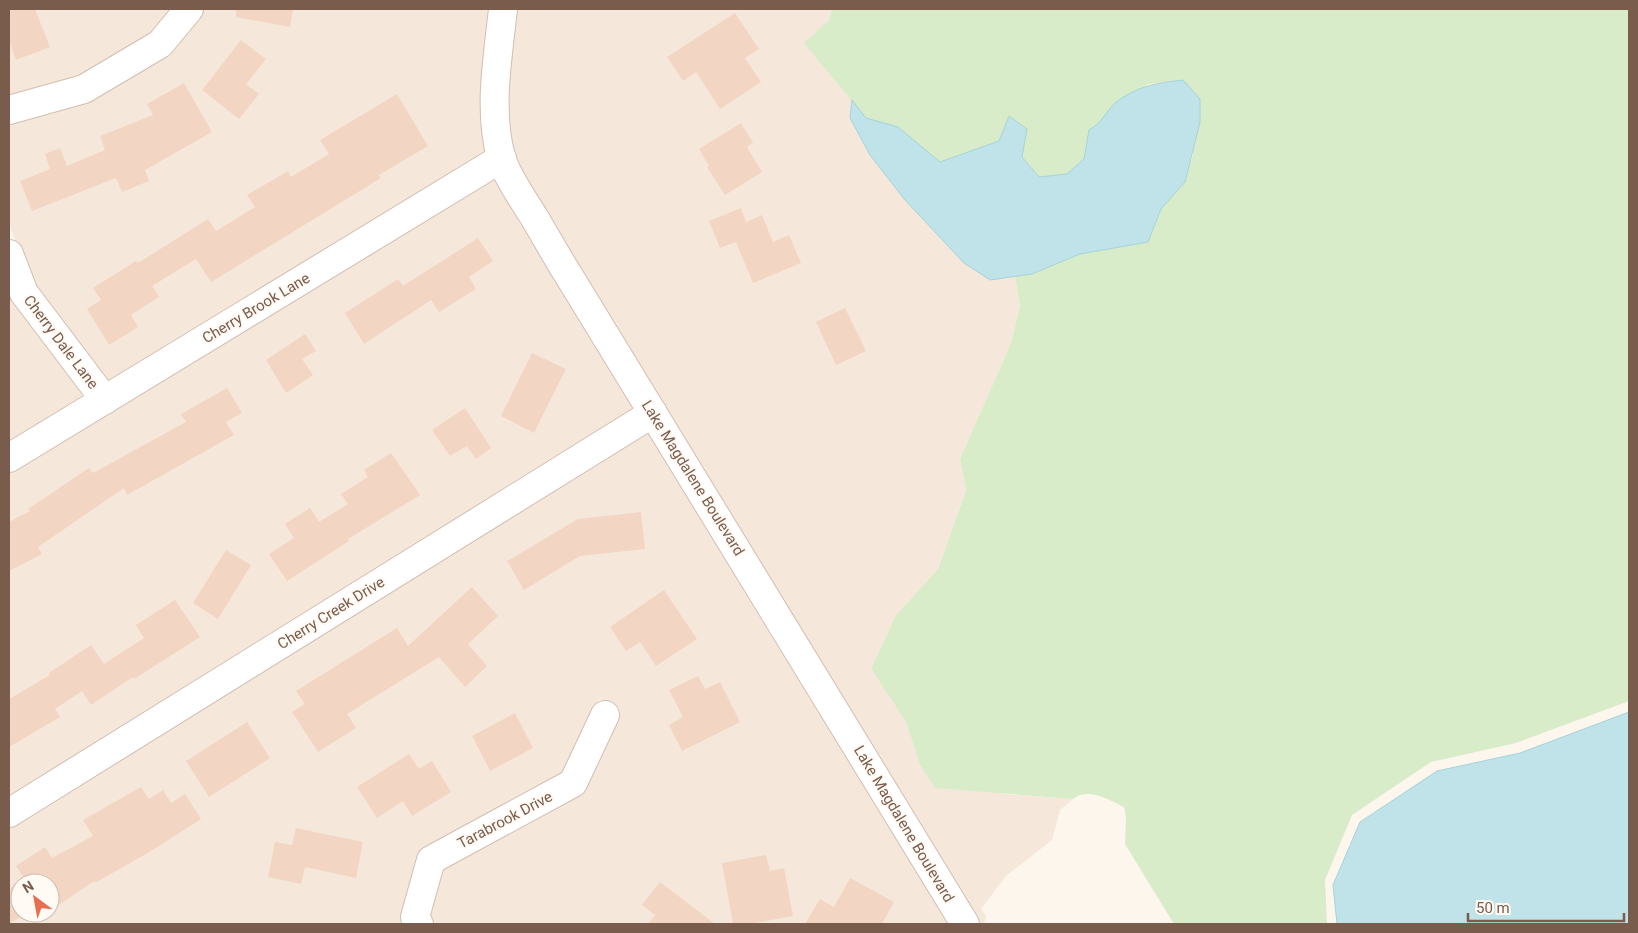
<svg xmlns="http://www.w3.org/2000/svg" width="1638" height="933" font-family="Roboto,sans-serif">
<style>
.residential{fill:#f5e8da;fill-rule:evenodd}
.green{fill:#d8ecc9}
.water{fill:#bfe3e8;stroke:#a5d3da}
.building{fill:#f3d5c3}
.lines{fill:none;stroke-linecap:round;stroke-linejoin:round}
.minor-casing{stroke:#d1beb0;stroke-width:30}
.minor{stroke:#fff;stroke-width:28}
.labels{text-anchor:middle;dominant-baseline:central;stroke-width:4;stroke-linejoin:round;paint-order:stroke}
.street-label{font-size:15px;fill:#7a5c4d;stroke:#fffaf3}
</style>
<rect width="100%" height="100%" fill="#fdf6ec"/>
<g class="residential">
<path d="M 9,9 L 174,9 L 152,35 L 79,78 L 9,97 Z"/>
<path d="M 203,9 L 491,9 L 489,151 L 107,385 L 33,288 L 9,224 L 9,122 L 201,13 Z"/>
<path d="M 514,9 L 832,9 L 829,20 L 805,43 L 852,100 L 850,118 L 990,280 L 1015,276 L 1020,306 L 1011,343 L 960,459 L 966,489 L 938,569 L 896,615 L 871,669 L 906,722 L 920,765 L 1004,794 L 1073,799 L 1060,810 L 1052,840 L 1006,876 L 981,909 L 986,916 L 984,924 L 978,924 L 516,163 L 508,134 L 508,63 Z"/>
<path d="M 498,175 L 637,409 L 9,799 L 9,472 L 103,416 L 104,417 Z"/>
<path d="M 9,284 L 88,396 L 9,444 Z"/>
<path d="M 650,429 L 953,924 L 432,924 L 428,917 L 440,869 L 584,789 L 620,711 L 599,699 L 564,774 L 425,850 L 407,924 L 9,924 L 9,828 ZM 20,883 L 50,883 L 50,913 L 20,913 Z"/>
</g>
<path class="green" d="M 832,9 L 1629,9 L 1629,701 L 1516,743 L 1431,762 L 1352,815 L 1325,880 L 1327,924 L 1174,924 L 1125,844 L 1126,818 L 1124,807 C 1109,800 1088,787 1073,799 L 935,788 L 920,765 L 906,722 L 871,669 L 896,615 L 938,569 L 966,490 L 960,459 L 1011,343 L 1020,306 L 1015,276 L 1032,274 L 1080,254 L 1148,242 L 1161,209 L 1185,182 L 1193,154 L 1193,148 L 1183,80 L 1149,84 L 1118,100 L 1098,125 L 1089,130 L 1084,159 L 1067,174 L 1039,177 L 1022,157 L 1027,129 L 1009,116 L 999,141 L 940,162 L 898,127 L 866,118 L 804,43 L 829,20 Z"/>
<g class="water">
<path d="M 1183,80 L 1200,99 L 1200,122 L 1185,182 L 1161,209 L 1148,242 L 1080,254 L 1032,274 L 990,280 L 964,263 L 905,200 L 870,155 L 850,118 L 852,100 L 866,118 L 898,127 L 940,162 L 999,141 L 1009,116 L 1027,129 L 1022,157 L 1039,177 L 1067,174 L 1084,159 L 1089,130 C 1104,122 1107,108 1119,100 C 1141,85 1158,83 1183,80 Z"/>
<path d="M 1629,712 L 1629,924 L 1337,924 L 1333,885 L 1360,822 L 1437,771 L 1520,753 Z"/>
</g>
<g class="building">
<path d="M 9,9 L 35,9 L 50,47 L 16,60 L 9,40 Z"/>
<path d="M 236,9 L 293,9 L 290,27 L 236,17 Z"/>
<path d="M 735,13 L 759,49 L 745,58 L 761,82 L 720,109 L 696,72 L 683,81 L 667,57 Z"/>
<path d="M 241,40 L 266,59 L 246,84 L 259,94 L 239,119 L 202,90 Z"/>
<path d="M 184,83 L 212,132 L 145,170 L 149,181 L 122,192 L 116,178 L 32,211 L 20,181 L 50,169 L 45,154 L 60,148 L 67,166 L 105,150 L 100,136 L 153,115 L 147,104 Z"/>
<path d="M 397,94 L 428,146 L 379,175 L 381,178 L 211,282 L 196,259 L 152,286 L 159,297 L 131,315 L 138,327 L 109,345 L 87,309 L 101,300 L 93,288 L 136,261 L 138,263 L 208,219 L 216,231 L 255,207 L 247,195 L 288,171 L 291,177 L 329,154 L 320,140 Z"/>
<path d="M 741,123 L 753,143 L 747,147 L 762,172 L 725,195 L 707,167 L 709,166 L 699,149 Z"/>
<path d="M 741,208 L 746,222 L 762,215 L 773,242 L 789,235 L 801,263 L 753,283 L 736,242 L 720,248 L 709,221 Z"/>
<path d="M 478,238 L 493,261 L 469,277 L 476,289 L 439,312 L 431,300 L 364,344 L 345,313 L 398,279 L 403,286 Z"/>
<path d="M 845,308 L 866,351 L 836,365 L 816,322 Z"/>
<path d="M 305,334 L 316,351 L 302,359 L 313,375 L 286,393 L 266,360 Z"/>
<path d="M 532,353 L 566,369 L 534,433 L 501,416 Z"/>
<path d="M 227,388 L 242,413 L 226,422 L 234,435 L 127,495 L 124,488 L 38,547 L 42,554 L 9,571 L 9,522 L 30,511 L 28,509 L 89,468 L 93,473 L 186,422 L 181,414 Z"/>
<path d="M 465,408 L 491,448 L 476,459 L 467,446 L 450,456 L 432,430 Z"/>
<path d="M 391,453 L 420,495 L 348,539 L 349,541 L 287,581 L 269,554 L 294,538 L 285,524 L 310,508 L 319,522 L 348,504 L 341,494 L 368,477 L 364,470 Z"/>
<path d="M 641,512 L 645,549 L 580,556 L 524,590 L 507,561 L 578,519 Z"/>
<path d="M 226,550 L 251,565 L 218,619 L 193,603 Z"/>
<path d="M 472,587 L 498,616 L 468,644 L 487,666 L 465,687 L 439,657 L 347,714 L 356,728 L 318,752 L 292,712 L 305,704 L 296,691 L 397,628 L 408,646 Z"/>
<path d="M 664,590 L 697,639 L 656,666 L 640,642 L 626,651 L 610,627 Z"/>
<path d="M 175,600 L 200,637 L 134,679 L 133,677 L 91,705 L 82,691 L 55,709 L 60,717 L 9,747 L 9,699 L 50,675 L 49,673 L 91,645 L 104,664 L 144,638 L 136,625 Z"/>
<path d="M 698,676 L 705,689 L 720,682 L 740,722 L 682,751 L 669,725 L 683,717 L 669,690 Z"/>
<path d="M 515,713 L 533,748 L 490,771 L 472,736 Z"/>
<path d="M 247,722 L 270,758 L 209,797 L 186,761 Z"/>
<path d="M 409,754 L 419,769 L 432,761 L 451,792 L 412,816 L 403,801 L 377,818 L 357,787 Z"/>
<path d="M 141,787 L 149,799 L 163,790 L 171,803 L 185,794 L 201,819 L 151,851 L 95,883 L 94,881 L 50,911 L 50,883 L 20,883 L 20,913 L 48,913 L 33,923 L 27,913 L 9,924 L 9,889 L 24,878 L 16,866 L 45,847 L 52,858 L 93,836 L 83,820 Z"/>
<path d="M 296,828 L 363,842 L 356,878 L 305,867 L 301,884 L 268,877 L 275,842 L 292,845 Z"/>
<path d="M 766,855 L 770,871 L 784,868 L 793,916 L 749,924 L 733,924 L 722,863 Z"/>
<path d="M 850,878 L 894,902 L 882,924 L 805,924 L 820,899 L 834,907 Z"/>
<path d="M 660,882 L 715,924 L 648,924 L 655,915 L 642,905 Z"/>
</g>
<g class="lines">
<g class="minor-casing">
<g id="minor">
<path d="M 503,9 C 498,57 488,109 501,157 C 507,177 523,199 534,217 C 546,237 557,257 569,276 L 965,924"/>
<path d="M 9,110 L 84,89 L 160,44 L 189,9"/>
<path d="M 9,254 L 24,293 L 105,400"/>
<path d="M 9,458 L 502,158"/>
<path d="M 9,813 L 653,413"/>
<path d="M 419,924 L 415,917 L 431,860 L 573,783 L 605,715"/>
</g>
</g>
<use href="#minor" class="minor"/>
</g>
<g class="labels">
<g class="street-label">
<text transform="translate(256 308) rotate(-31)">Cherry Brook Lane</text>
<text transform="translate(61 342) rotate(53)">Cherry Dale Lane</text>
<text transform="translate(693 478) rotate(58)">Lake Magdalene Boulevard</text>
<text transform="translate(331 613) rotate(-32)">Cherry Creek Drive</text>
<text transform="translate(505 820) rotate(-28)">Tarabrook Drive</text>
<text transform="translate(904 824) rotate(59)">Lake Magdalene Boulevard</text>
</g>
</g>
<rect width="1638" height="933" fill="none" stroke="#7a5c4d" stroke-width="20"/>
<g transform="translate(35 898) rotate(328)"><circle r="24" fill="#fffaf3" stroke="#cabbb1"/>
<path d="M0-4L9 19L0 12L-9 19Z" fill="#e76f51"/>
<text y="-8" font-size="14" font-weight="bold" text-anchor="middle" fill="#7a5c4d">N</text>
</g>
<path d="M1468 913v8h156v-8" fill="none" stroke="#7a5c4d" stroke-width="2.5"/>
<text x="1476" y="913" font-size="15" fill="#7a5c4d" stroke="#fffaf3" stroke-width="4" paint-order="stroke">50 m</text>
</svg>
